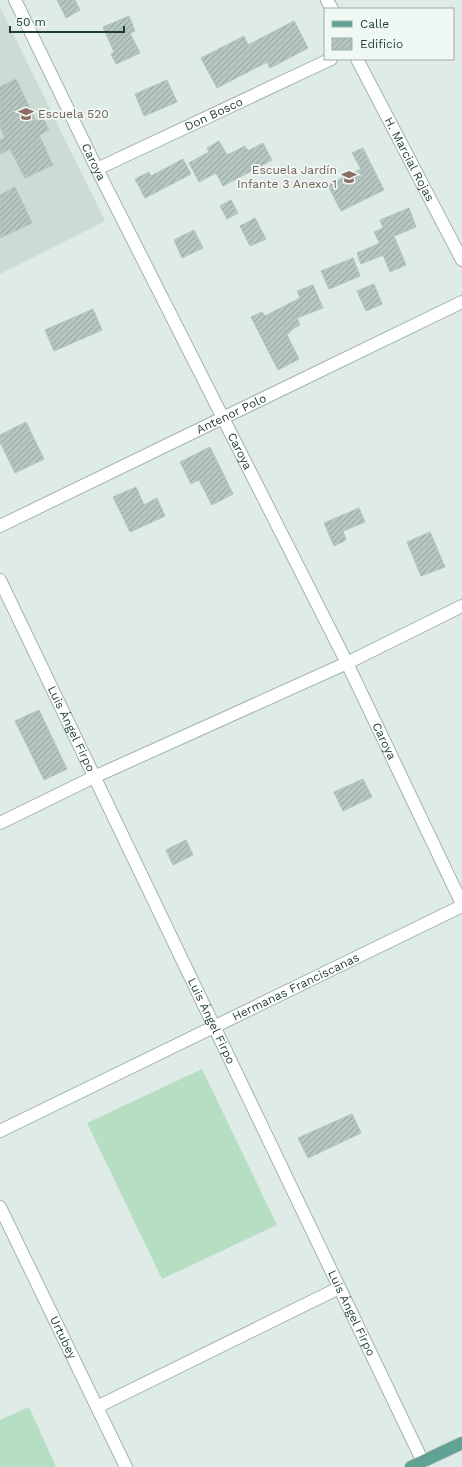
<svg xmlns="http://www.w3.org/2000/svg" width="462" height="1467" font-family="'Work Sans',sans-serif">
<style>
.built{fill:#cddbd5}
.pitch{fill:#b6dec2}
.building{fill:url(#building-hatch);stroke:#b1c5bd}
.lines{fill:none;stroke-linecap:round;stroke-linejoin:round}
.minor-casing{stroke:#a2b3ad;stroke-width:14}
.major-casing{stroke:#c0c8c6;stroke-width:14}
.minor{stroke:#fff;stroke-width:12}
.major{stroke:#60a394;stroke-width:12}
.labels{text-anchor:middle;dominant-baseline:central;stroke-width:3.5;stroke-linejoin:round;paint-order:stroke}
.education-label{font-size:12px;fill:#785e54;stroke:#eff8f4;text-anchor:start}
.street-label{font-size:12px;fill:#1f3c35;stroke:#eff8f4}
</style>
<defs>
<pattern id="building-hatch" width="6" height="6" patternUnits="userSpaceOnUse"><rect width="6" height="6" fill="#b4c6bf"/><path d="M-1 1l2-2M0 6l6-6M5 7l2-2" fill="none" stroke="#92a29c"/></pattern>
</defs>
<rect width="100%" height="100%" fill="#dfebe6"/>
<path class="built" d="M 0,7 L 105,221 L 0,274 Z"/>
<g class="pitch">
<path d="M 202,1069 L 277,1225 L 162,1279 L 87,1123 Z"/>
<path d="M 29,1407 L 56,1467 L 0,1467 L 0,1420 Z"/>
</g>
<g class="building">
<path d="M 57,0 L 75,0 L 80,10 L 66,18 Z"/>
<path d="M 129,16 L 135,31 L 130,33 L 140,53 L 116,64 L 111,54 L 114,52 L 103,27 Z"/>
<path d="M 294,21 L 308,48 L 270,68 L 267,62 L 217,88 L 201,58 L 244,36 L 248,45 Z"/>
<path d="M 16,79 L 36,121 L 43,118 L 49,130 L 39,135 L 53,165 L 25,178 L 10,149 L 0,154 L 0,140 L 5,138 L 0,127 L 0,87 Z"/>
<path d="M 167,80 L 177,102 L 144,116 L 135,94 Z"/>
<path d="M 219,141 L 227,155 L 245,146 L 248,151 L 263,143 L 272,160 L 223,186 L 216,173 L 199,182 L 189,163 L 209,152 L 207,148 Z"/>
<path d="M 363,148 L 384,190 L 341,211 L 328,185 L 361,169 L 352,153 Z"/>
<path d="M 183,159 L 191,174 L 145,198 L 135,179 L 149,172 L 151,176 Z"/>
<path d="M 15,187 L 32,223 L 0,238 L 0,195 Z"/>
<path d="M 231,200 L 238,213 L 227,219 L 220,206 Z"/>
<path d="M 409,208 L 416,227 L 394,236 L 406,265 L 390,272 L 383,255 L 361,264 L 357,253 L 378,244 L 379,242 L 374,232 L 383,228 L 380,220 Z"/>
<path d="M 255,218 L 266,239 L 250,246 L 240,226 Z"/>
<path d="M 194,230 L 203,248 L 182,258 L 174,240 Z"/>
<path d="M 353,258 L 360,276 L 329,289 L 321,271 Z"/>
<path d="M 374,284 L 382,304 L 366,311 L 357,291 Z"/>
<path d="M 313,285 L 323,308 L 297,318 L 300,325 L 294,328 L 287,335 L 299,359 L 278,370 L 251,317 L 262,312 L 265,316 L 300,298 L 297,291 Z"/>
<path d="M 93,309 L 102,330 L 54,351 L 45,330 Z"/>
<path d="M 26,422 L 44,459 L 15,473 L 0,442 L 0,435 Z"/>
<path d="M 210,447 L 233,494 L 212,505 L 199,480 L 191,484 L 180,462 Z"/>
<path d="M 136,487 L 144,505 L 157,498 L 165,516 L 130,532 L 113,497 Z"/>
<path d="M 359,508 L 365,522 L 343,531 L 346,540 L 334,546 L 324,523 Z"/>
<path d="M 430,532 L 445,567 L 421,576 L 407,542 Z"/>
<path d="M 39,710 L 67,769 L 44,780 L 15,721 Z"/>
<path d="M 363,779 L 372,797 L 343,811 L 334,792 Z"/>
<path d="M 186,840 L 193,855 L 173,865 L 166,850 Z"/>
<path d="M 352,1114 L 361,1133 L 308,1158 L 298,1138 Z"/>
</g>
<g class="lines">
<g class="minor-casing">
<g id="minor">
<path id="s1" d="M 15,0 L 97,169 L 347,663 L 462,904"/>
<path d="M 327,0 L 332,9"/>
<path id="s2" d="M 357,59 L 462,260"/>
<path id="s3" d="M 97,169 L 331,59"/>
<path id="s4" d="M 0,526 L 462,302"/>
<path id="s5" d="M 0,580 L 423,1462"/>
<path d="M 0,823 L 94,777 L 347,663 L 462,606"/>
<path id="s6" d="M 0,1131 L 462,906"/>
<path id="s7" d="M 0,1207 L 126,1467"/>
<path d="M 97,1407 L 339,1288"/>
</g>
</g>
<g class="major-casing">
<path id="major" d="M 411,1467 L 462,1443"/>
</g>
<use href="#minor" class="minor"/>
<use href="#major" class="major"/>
</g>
<defs>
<g id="school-bare" transform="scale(1.2)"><path d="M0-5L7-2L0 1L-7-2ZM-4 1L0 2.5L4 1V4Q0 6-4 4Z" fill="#8d6e63" stroke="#eff8f4" stroke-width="2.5" paint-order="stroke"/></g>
</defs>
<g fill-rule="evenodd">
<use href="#school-bare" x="26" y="114"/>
<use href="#school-bare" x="349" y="177"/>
</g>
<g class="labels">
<g class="education-label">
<text x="38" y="114">Escuela 520</text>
<text x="337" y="170" text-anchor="end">Escuela Jardín<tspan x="337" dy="14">Infante 3 Anexo 1</tspan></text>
</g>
<g class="street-label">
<text stroke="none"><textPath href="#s3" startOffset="129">Don Bosco</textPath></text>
<text stroke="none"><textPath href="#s2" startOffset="113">H. Marcial Rojas</textPath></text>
<text stroke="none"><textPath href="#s1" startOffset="180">Caroya</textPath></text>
<text stroke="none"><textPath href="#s4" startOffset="257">Antenor Polo</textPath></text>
<text stroke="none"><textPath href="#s1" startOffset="504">Caroya</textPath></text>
<text stroke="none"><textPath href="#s5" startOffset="165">Luis Ángel Firpo</textPath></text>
<text stroke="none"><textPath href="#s1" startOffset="828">Caroya</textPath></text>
<text stroke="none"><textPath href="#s6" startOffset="329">Hermanas Franciscanas</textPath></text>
<text stroke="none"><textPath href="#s5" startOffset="489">Luis Ángel Firpo</textPath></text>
<text stroke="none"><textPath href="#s5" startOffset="813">Luis Ángel Firpo</textPath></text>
<text stroke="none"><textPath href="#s7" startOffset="145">Urtubey</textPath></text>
</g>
</g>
<rect x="324" y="8" width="130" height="52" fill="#eff8f4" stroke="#9cada8"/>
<rect x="332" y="21" width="20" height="6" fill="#60a394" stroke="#9cada8"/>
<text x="360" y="28" font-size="12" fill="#1f3c35">Calle</text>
<rect x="332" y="38" width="20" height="12" fill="url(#building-hatch)" stroke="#9cada8"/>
<text x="360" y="48" font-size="12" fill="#1f3c35">Edificio</text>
<path d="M10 26v6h114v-6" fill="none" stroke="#1f3c35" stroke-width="2"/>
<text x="16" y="26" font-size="12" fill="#1f3c35" stroke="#eff8f4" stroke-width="3" paint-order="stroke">50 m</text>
</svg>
